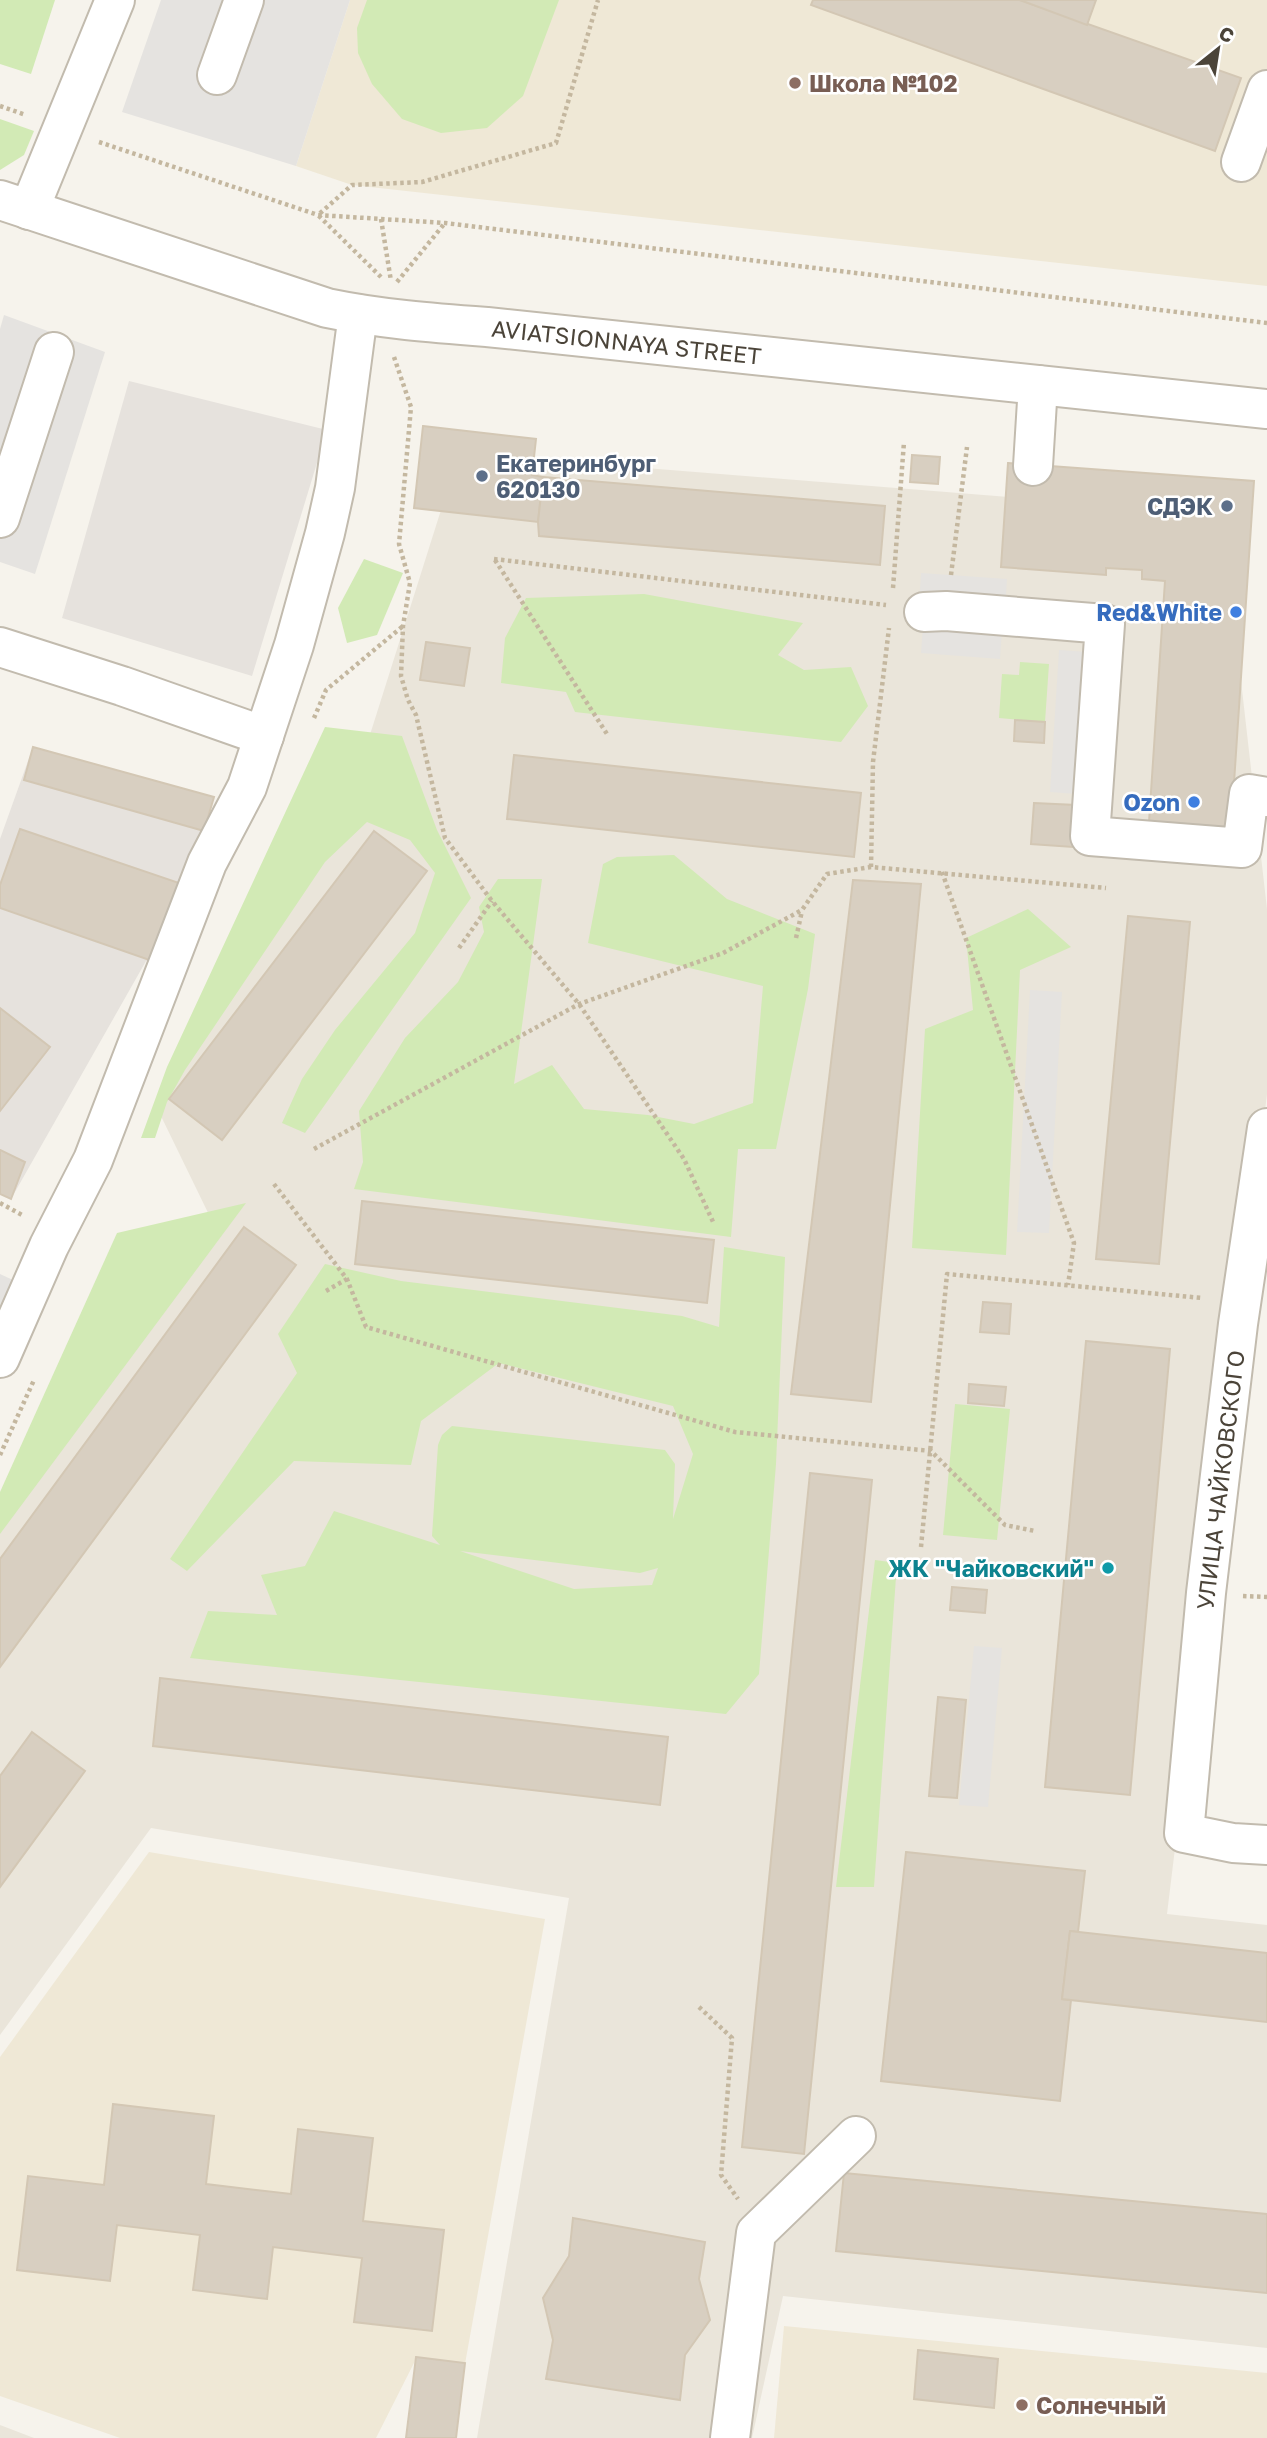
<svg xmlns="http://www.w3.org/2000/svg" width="1267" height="2438" font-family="'Golos Text',sans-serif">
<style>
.residential{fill:#eae5da}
.industrial{fill:#e6e2dd}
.education{fill:#efe8d6}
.green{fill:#d2eab5;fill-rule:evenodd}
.parking{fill:#e5e3e0}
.building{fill:#d8cfc1;stroke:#d3c7b4;stroke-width:2}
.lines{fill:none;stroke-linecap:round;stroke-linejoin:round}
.minor-casing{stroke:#c2bbae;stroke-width:42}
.path{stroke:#c4b79f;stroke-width:4.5;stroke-dasharray:3.5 3.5;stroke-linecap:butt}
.minor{stroke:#fff;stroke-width:38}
.education-dot{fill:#8d6e63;stroke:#fff;stroke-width:2.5}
.service-dot{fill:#5c6f8a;stroke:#fff;stroke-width:2.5}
.shop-dot{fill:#3f7fe0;stroke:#fff;stroke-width:2.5}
.culture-dot{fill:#0f9aa8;stroke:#fff;stroke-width:2.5}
.labels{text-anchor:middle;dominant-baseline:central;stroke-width:5;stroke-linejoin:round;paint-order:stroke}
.education-label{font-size:23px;font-weight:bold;fill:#785e54;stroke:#fff;text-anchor:start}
.street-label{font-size:23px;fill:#4b4439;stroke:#fff}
.service-label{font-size:23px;font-weight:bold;fill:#4e5e75;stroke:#fff;text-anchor:start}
.shop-label{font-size:23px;font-weight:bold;fill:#366cbe;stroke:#fff;text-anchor:end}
.culture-label{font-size:23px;font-weight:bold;fill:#0d838f;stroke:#fff;text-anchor:end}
</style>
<rect width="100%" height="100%" fill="#f6f3ec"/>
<g class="residential">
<path d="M 459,453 L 1222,514 L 1267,909 L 1267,1094 L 1167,1914 L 1267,1925 L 1267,2348 L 783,2296 L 752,2438 L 477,2438 L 569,1898 L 151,1828 L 0,2035 L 0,1522 L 214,1225 L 159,1112 L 350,798 Z"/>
<path d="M 0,2425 L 34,2438 L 0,2438 Z"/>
</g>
<g class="industrial">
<path d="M 129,381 L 327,430 L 252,676 L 62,618 Z"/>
<path d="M 33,747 L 214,797 L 161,962 L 146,961 L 11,1199 L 0,1194 L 0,839 Z"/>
</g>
<g class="education">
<path d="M 350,0 L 1267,0 L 1267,286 L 352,185 L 296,166 Z"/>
<path d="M 149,1852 L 545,1919 L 465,2364 L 416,2359 L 376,2438 L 120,2438 L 0,2396 L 0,2057 Z"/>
<path d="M 784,2326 L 1267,2373 L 1267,2438 L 774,2438 Z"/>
</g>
<g class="green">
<path d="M 0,0 L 55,0 L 31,74 L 0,64 Z"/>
<path d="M 367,0 L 559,0 L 523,96 L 487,128 L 441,133 L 402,119 L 372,84 L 358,53 L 357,28 Z"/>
<path d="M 0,119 L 34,131 L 24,155 L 0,170 Z"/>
<path d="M 364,559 L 403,573 L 377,635 L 347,643 L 338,608 Z"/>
<path d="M 644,594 L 803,623 L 778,655 L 804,670 L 851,667 L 868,706 L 841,742 L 575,712 L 566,692 L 501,683 L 505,638 L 526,598 Z"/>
<path d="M 1020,662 L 1049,664 L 1045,722 L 999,718 L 1002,674 L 1019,675 Z"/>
<path d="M 325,727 L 402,736 L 437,830 L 471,898 L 305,1133 L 282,1123 L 302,1079 L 335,1030 L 415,933 L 435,873 L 410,840 L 367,822 L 325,862 L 185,1070 L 167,1102 L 155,1138 L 141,1138 L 167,1067 Z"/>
<path d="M 674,855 L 727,899 L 815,934 L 808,989 L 776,1149 L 738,1149 L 731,1237 L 354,1189 L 363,1162 L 359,1111 L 405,1038 L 458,982 L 484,932 L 479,907 L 498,879 L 542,879 L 514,1084 L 552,1065 L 584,1109 L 648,1115 L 694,1124 L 753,1103 L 763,986 L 588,943 L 603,864 L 617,857 Z"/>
<path d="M 1028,909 L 1071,947 L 1020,970 L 1006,1255 L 912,1248 L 925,1029 L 973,1010 L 966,938 Z"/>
<path d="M 246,1203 L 0,1534 L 0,1492 L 117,1233 Z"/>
<path d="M 724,1247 L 785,1257 L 776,1464 L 759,1674 L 726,1714 L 190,1658 L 208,1611 L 277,1615 L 261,1575 L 305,1566 L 334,1511 L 440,1545 L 432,1536 L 438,1445 L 442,1435 L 452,1426 L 665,1450 L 675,1464 L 673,1519 L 693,1454 L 673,1406 L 499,1363 L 421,1421 L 411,1465 L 294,1461 L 187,1571 L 170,1559 L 297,1373 L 278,1334 L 325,1264 L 401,1281 L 682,1316 L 719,1327 ZM 460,1551 L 640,1573 L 658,1568 L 652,1585 L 574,1589 Z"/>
<path d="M 955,1404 L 1010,1409 L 997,1540 L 943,1535 Z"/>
<path d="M 875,1560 L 897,1563 L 874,1887 L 836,1887 Z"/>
</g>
<g class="parking">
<path d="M 161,0 L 350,0 L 296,166 L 122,112 Z"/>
<path d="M 4,315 L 105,352 L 35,574 L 0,562 L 0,329 Z"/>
<path d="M 921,573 L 1007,579 L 1005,611 L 919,605 Z"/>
<path d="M 923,625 L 1002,630 L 1000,659 L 921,653 Z"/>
<path d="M 1059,650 L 1086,652 L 1076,794 L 1050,792 Z"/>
<path d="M 1030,990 L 1062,992 L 1049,1233 L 1017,1232 Z"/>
<path d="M 0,1274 L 28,1287 L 0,1351 Z"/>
<path d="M 974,1646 L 1002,1648 L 988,1807 L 959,1805 Z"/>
</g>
<g class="building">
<path d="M 813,0 L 1020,0 L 1241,78 L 1215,151 L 811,5 Z"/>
<path d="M 1020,0 L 1096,0 L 1087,25 Z"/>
<path d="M 423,426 L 536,439 L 532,475 L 543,477 L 538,522 L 414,508 Z"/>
<path d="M 912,455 L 940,457 L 938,484 L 910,482 Z"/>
<path d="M 1008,463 L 1254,481 L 1231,828 L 1149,822 L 1165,581 L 1142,579 L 1142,570 L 1106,568 L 1106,575 L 1001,567 Z"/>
<path d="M 543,477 L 885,506 L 880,565 L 539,536 L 538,522 Z"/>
<path d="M 426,642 L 470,648 L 464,686 L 420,680 Z"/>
<path d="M 1015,720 L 1045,722 L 1044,743 L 1014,741 Z"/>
<path d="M 33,747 L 214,797 L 204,831 L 24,780 Z"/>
<path d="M 514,755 L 861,793 L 854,857 L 507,819 Z"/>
<path d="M 1034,803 L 1076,805 L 1073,847 L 1031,844 Z"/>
<path d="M 20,829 L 185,885 L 158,963 L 0,908 L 0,885 Z"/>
<path d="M 374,831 L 427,871 L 222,1140 L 169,1099 Z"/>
<path d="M 853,880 L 921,884 L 871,1402 L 791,1394 Z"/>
<path d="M 1128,916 L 1190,922 L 1159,1264 L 1096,1259 Z"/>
<path d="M 0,1008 L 50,1047 L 0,1111 Z"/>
<path d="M 0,1150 L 25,1162 L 11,1199 L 0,1194 Z"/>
<path d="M 362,1201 L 714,1240 L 707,1303 L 355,1264 Z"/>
<path d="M 244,1227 L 296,1265 L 0,1667 L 0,1559 Z"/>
<path d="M 983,1302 L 1011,1304 L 1009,1334 L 980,1332 Z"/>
<path d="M 1086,1341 L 1170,1349 L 1130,1795 L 1045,1787 Z"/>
<path d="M 969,1384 L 1006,1387 L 1004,1406 L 968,1403 Z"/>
<path d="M 810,1473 L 872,1480 L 804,2154 L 742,2147 Z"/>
<path d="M 952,1587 L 987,1590 L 985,1613 L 950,1610 Z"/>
<path d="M 160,1678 L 668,1737 L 660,1805 L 153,1746 Z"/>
<path d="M 938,1697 L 966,1700 L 957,1798 L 929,1796 Z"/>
<path d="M 32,1732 L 85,1771 L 0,1887 L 0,1776 Z"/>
<path d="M 906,1852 L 1085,1871 L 1078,1932 L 1070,1931 L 1062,1999 L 1071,2000 L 1060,2101 L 881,2081 Z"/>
<path d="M 1070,1931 L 1267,1953 L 1267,2022 L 1062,1999 Z"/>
<path d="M 113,2104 L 214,2116 L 206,2184 L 291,2194 L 298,2129 L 373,2138 L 363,2221 L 444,2230 L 432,2331 L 354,2322 L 362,2258 L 273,2247 L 267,2299 L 193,2290 L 200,2235 L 117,2225 L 110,2281 L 17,2270 L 28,2176 L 104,2185 Z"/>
<path d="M 844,2173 L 1267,2214 L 1267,2293 L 836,2251 Z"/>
<path d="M 573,2218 L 705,2242 L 699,2279 L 710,2320 L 685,2355 L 680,2400 L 546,2379 L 553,2340 L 543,2298 L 569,2256 Z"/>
<path d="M 918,2350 L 998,2359 L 994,2408 L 914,2399 Z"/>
<path d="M 416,2357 L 465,2363 L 456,2438 L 406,2438 Z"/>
</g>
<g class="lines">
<g class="minor-casing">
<g id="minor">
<path d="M 217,75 L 244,0"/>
<path d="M 1241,162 L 1267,90"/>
<path id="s1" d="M 0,200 L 327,308 C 380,319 433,323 487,327 L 1267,409"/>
<path d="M 29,210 L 115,0"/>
<path d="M 1033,466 L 1038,385"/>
<path d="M 0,518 L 54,352"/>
<path d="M 924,612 L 946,611 L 1105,624 L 1090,836 L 1242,848 L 1249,794 L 1267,797"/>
<path d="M 0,647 L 122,686 L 264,736"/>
<path d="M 1267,1128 L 1238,1324 L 1206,1593 L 1184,1833 L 1233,1843 L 1267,1845"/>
<path d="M 0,1358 L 49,1246 L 93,1160 L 207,863 L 247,787 L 294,645 L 325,533 L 335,488 L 358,314"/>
<path d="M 730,2438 L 756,2233 L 856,2136"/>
</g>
</g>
<g class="path">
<path d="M 0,106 L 26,115"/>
<path d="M 99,142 L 318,215 L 445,223 L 1267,323"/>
<path d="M 381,219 L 391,281"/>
<path d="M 381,277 L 318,215 L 352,185 L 422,182 L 556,143 L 598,0"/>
<path d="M 397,282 L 445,223"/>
<path d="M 394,357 L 411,407 L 399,544 L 410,583 L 403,626 L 401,676 L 408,700 L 416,715 L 445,838 L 492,901 L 579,1004 L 684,1159 L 714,1224"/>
<path d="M 494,559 L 886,605"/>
<path d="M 495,560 L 607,734"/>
<path d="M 951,575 L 967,447"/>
<path d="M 893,588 L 904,442"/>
<path d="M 314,718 L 326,690 L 403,626"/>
<path d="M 871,867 L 873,762 L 889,628"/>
<path d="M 942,872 L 1074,1243 L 1068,1285"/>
<path d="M 796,938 L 802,911"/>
<path d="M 459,948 L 492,901"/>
<path d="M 314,1149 L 579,1004 L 723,953 L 802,910 L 827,874 L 871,867 L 1106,888"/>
<path d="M 274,1184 L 347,1279 L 366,1327 L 735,1432 L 931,1451 L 1005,1525 L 1035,1531"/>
<path d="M 0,1203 L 24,1216"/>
<path d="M 326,1291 L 347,1279"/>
<path d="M 0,1455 L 34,1380"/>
<path d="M 921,1547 L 947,1274 L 1202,1298"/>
<path d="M 1243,1596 L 1267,1597"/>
<path d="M 699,2007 L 732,2038 L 721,2175 L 738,2199"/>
</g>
<use href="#minor" class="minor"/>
</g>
<g class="education-dot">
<circle cx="795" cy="83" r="7"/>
<circle cx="1022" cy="2405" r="7"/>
</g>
<g class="service-dot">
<circle cx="482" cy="476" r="7"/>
<circle cx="1227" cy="506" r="7"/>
</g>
<g class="shop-dot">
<circle cx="1236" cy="612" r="7"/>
<circle cx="1194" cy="802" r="7"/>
</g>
<circle class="culture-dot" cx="1108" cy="1568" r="7"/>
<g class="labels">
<g class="education-label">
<text x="809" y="83">Школа №102</text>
<text x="1036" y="2405">Солнечный</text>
</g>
<g class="street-label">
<text stroke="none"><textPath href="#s1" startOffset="646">AVIATSIONNAYA STREET</textPath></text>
<text transform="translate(1220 1480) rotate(-83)">УЛИЦА ЧАЙКОВСКОГО</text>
</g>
<g class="service-label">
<text x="496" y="463">Екатеринбург<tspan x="496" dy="26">620130</tspan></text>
<text x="1213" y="506" text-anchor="end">СДЭК</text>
</g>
<g class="shop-label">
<text x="1222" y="612">Red&amp;White</text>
<text x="1180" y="802">Ozon</text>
</g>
<g class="culture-label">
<text x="1094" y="1568">ЖК "Чайковский"</text>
</g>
</g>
<g transform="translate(1218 49) rotate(30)" stroke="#ffffff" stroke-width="5" paint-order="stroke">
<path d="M0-5L12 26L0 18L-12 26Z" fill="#4b4439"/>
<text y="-10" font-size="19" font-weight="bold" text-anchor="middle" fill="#4b4439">С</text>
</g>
</svg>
